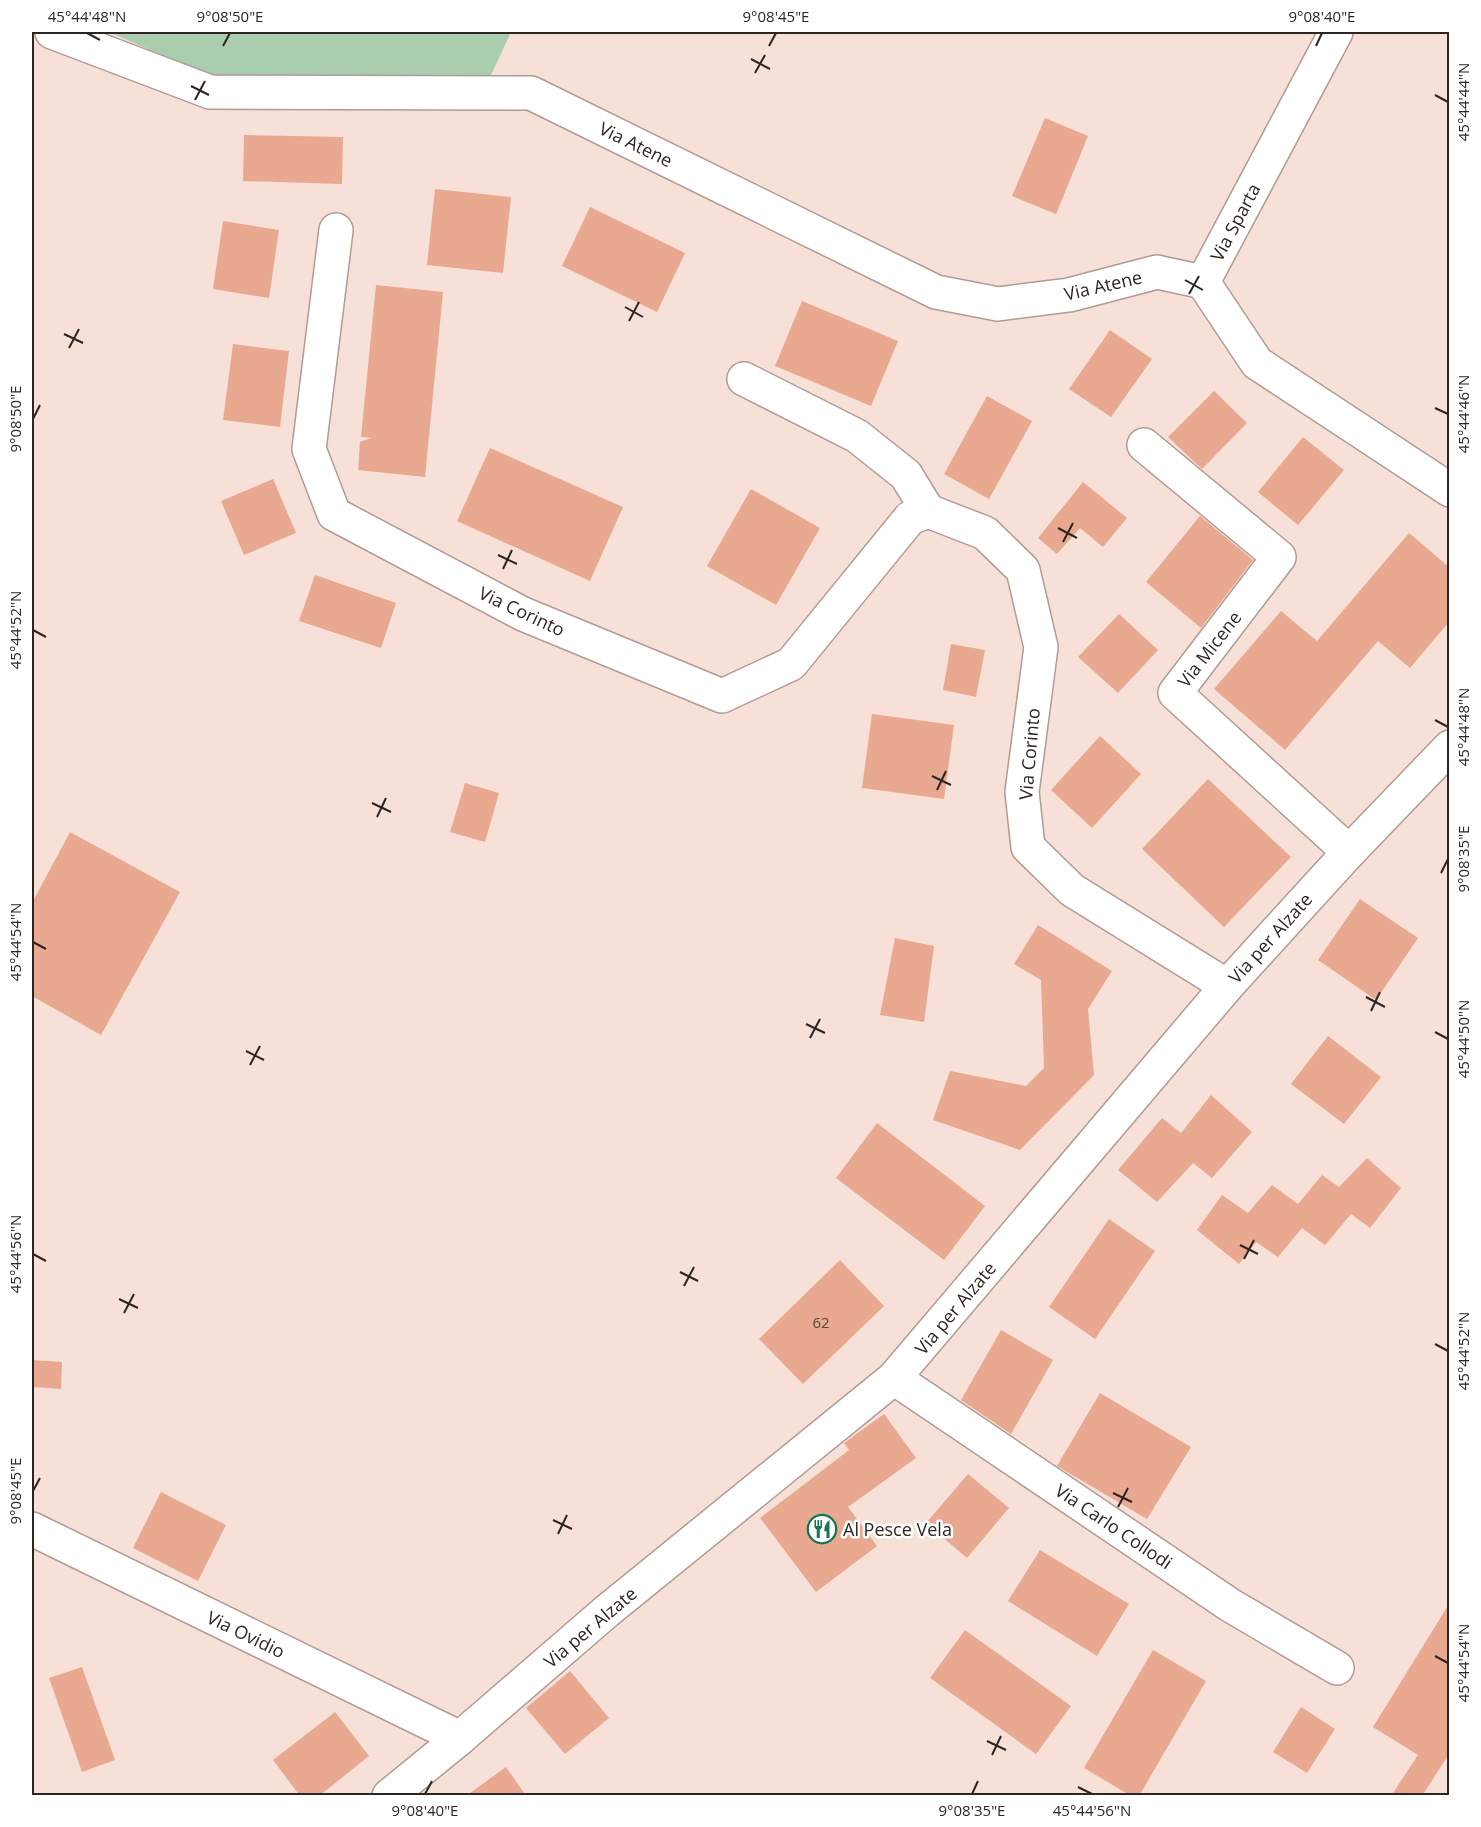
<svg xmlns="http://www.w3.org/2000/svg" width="1481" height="1827" font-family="'Open Sans',sans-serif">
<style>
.green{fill:#a9cdae}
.building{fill:#e8a990}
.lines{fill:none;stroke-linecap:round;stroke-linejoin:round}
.minor-casing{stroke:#b19b93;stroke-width:36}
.minor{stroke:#fff;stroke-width:33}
.ticks{fill:none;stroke:#2d2521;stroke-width:2}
.labels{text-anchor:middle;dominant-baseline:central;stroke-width:5;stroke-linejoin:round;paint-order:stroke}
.number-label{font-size:15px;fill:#5c463d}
.street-label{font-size:18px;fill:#2d2521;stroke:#fff}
.poi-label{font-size:18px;fill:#2d2521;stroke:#fff;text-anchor:start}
.neatline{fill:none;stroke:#2d2521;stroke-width:2}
.ticks-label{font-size:15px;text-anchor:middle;fill:#2d2521}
</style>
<rect width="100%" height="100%" fill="#f7e0d7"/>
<path class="green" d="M 109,32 L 511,32 L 491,75 L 226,83 Z"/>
<g class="building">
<path d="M 1045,118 L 1088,136 L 1056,214 L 1012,196 Z"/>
<path d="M 244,135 L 343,137 L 342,184 L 243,181 Z"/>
<path d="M 435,189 L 511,197 L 503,273 L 427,265 Z"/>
<path d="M 590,207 L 685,253 L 657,312 L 562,266 Z"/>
<path d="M 223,221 L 279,230 L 269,298 L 213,289 Z"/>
<path d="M 376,285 L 443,292 L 425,477 L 358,470 L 360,442 L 371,438 L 361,437 Z"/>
<path d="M 802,301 L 898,341 L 871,406 L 775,366 Z"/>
<path d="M 1110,330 L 1152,359 L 1111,417 L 1069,389 Z"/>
<path d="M 233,344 L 289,351 L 280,427 L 223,420 Z"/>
<path d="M 1214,391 L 1247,423 L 1202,469 L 1168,437 Z"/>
<path d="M 987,396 L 1032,421 L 989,499 L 944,474 Z"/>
<path d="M 1303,437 L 1344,470 L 1298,525 L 1258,492 Z"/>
<path d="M 490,448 L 623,507 L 590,581 L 457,521 Z"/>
<path d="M 273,479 L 296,533 L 244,555 L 221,501 Z"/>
<path d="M 1083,482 L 1127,518 L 1103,547 L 1080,528 L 1057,554 L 1038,538 Z"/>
<path d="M 751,489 L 820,528 L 776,605 L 707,566 Z"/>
<path d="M 1200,516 L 1253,560 L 1201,628 L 1146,582 Z"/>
<path d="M 1409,533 L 1449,567 L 1449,622 L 1410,668 L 1378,641 L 1285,750 L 1214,689 L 1281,611 L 1317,641 Z"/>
<path d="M 315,575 L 396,603 L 381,648 L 299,621 Z"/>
<path d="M 1119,614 L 1158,650 L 1118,693 L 1078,657 Z"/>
<path d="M 951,644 L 985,650 L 976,697 L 943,690 Z"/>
<path d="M 872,714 L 954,725 L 944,799 L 862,788 Z"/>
<path d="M 1100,736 L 1141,774 L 1092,828 L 1051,790 Z"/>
<path d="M 1208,779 L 1291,857 L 1224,927 L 1142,849 Z"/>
<path d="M 465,783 L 499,793 L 485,842 L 450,832 Z"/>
<path d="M 70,832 L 180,892 L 101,1035 L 32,996 L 32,903 Z"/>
<path d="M 1360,899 L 1418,938 L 1376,1000 L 1318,960 Z"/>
<path d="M 1038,925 L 1112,971 L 1088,1009 L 1094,1075 L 1020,1150 L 933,1120 L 950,1071 L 1026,1086 L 1044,1068 L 1041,980 L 1014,964 Z"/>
<path d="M 895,938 L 934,946 L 924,1022 L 880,1015 Z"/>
<path d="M 1328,1036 L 1381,1077 L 1344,1124 L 1291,1084 Z"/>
<path d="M 1211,1095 L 1252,1132 L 1212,1178 L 1193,1163 L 1157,1202 L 1118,1170 L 1162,1118 L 1181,1133 Z"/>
<path d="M 877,1123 L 985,1206 L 944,1260 L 836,1178 Z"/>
<path d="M 1367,1158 L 1401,1188 L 1370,1228 L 1351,1214 L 1325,1245 L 1302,1228 L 1278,1257 L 1256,1242 L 1239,1264 L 1197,1230 L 1222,1195 L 1248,1213 L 1272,1185 L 1298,1204 L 1322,1175 L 1339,1187 Z"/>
<path d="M 1109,1219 L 1155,1251 L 1095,1339 L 1049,1307 Z"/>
<path d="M 840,1260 L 884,1306 L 803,1384 L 759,1339 Z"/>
<path d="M 1001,1330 L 1053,1360 L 1011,1434 L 961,1400 Z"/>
<path d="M 32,1360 L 62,1362 L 61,1389 L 32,1387 Z"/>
<path d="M 1100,1393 L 1191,1447 L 1147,1519 L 1057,1466 Z"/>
<path d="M 884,1414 L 916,1458 L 848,1507 L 877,1546 L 816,1592 L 760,1518 L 849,1450 L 844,1443 Z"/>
<path d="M 968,1474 L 1009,1508 L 967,1558 L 926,1523 Z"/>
<path d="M 161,1492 L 226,1525 L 198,1581 L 133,1548 Z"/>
<path d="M 1040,1550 L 1129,1604 L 1097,1656 L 1008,1601 Z"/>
<path d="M 1449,1604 L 1449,1754 L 1422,1796 L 1391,1796 L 1418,1755 L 1373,1727 Z"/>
<path d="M 965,1630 L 1071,1706 L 1036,1754 L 930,1678 Z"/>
<path d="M 1153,1650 L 1206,1681 L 1139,1796 L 1131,1796 L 1084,1768 Z"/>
<path d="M 82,1667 L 115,1760 L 82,1772 L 49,1678 Z"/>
<path d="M 570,1671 L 609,1718 L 565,1754 L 526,1708 Z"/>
<path d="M 1301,1707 L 1335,1729 L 1307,1773 L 1273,1752 Z"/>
<path d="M 335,1712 L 369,1756 L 319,1796 L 300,1796 L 273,1760 Z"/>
<path d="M 506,1767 L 526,1796 L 466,1796 Z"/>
</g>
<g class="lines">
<g class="minor-casing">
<g id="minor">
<path d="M 52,32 L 210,92 L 531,93 L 936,292 L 998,304 L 1069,295 L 1157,272 L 1203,282"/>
<path d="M 1336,32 L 1203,282 L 1257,363 L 1450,490"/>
<path d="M 336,230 L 309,449 L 334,514 L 523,614 L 722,696 L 791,664 L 910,518 L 928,511 L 985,533 L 1023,570 L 1041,647 L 1022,792 L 1028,847 L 1072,890 L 1227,986"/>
<path d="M 744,379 L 857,436 L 906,475 L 928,511"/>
<path d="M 1144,445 L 1279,557 L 1175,693 L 1349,852"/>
<path d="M 894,1378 L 1230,1605 L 1337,1668"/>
<path d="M 32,1529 L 460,1738"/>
<path d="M 389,1796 L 460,1738 L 607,1611 L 894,1378 L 1227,986 L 1349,852 L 1450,747"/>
</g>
</g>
<use href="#minor" class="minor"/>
</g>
<path class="ticks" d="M 87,33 L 100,40M 223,46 L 230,33M 769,46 L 776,33M 1316,46 L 1322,33M 751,59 L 770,69M 755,73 L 765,55M 191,86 L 209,95M 1435,95 L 1448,102M 195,100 L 205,81M 1185,280 L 1203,290M 1189,294 L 1199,276M 625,307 L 643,317M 629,321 L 639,302M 64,334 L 83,343M 69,348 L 79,329M 1435,408 L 1448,414M 33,419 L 40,405M 1058,528 L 1077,538M 1063,542 L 1073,523M 498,555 L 517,564M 503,569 L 512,550M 33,630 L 46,637M 1435,720 L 1448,727M 932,776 L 951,785M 937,790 L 946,771M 372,803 L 391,812M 377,817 L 386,798M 1441,873 L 1448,859M 33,942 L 46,949M 1366,997 L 1385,1007M 1371,1011 L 1380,992M 806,1024 L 825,1033M 1435,1032 L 1448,1039M 810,1038 L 820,1019M 246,1051 L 264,1060M 250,1065 L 260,1046M 1240,1245 L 1258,1254M 33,1254 L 46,1261M 1244,1259 L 1254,1240M 680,1272 L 698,1281M 684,1286 L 694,1267M 119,1299 L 138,1308M 124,1313 L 134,1294M 1435,1344 L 1448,1351M 33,1491 L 40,1478M 1113,1493 L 1132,1502M 1118,1507 L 1128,1488M 553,1520 L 572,1529M 558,1534 L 567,1515M 1435,1656 L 1448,1663M 987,1741 L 1006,1750M 992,1755 L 1001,1736M 1078,1787 L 1092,1794M 425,1794 L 432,1781M 972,1794 L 978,1781"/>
<defs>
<g id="restaurant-ring" transform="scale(1.5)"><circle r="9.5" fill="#fff" stroke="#137851" stroke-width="1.5"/><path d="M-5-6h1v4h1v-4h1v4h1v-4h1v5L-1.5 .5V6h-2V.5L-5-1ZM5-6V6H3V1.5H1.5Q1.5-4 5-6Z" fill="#137851"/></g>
</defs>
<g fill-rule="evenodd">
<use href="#restaurant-ring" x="822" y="1529"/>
</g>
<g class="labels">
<g class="number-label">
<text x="821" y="1322">62</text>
</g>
<g class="street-label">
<text transform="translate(636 144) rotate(26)">Via Atene</text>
<text transform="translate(1235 222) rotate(-62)">Via Sparta</text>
<text transform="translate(1103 285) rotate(-13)">Via Atene</text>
<text transform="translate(522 611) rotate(25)">Via Corinto</text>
<text transform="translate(1209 649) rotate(-52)">Via Micene</text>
<text transform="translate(1029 754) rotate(-85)">Via Corinto</text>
<text transform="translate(1270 938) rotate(-48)">Via per Alzate</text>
<text transform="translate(955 1308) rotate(-50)">Via per Alzate</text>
<text transform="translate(1114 1526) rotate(34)">Via Carlo Collodi</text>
<text transform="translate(590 1627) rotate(-40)">Via per Alzate</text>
<text transform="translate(246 1634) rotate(26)">Via Ovidio</text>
</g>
<g class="poi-label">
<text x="843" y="1529">Al Pesce Vela</text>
</g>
</g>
<rect width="1481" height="1827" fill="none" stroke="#ffffff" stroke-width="66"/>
<rect x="33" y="33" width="1415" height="1761" class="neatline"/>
<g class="ticks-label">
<text x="87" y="22">45°44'48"N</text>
<text x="230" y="22">9°08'50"E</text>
<text x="776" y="22">9°08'45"E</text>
<text x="1322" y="22">9°08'40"E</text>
<text transform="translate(1464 102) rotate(-90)" y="5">45°44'44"N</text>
<text transform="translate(1464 414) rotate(-90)" y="5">45°44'46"N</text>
<text transform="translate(16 419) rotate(-90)" y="5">9°08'50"E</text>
<text transform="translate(16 630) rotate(-90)" y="5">45°44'52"N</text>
<text transform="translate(1464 727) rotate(-90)" y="5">45°44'48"N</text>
<text transform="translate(1464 859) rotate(-90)" y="5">9°08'35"E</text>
<text transform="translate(16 942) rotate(-90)" y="5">45°44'54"N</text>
<text transform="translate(1464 1039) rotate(-90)" y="5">45°44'50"N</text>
<text transform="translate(16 1254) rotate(-90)" y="5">45°44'56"N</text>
<text transform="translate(1464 1351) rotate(-90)" y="5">45°44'52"N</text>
<text transform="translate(16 1491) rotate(-90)" y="5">9°08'45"E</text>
<text transform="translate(1464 1663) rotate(-90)" y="5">45°44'54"N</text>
<text x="425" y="1816">9°08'40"E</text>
<text x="972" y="1816">9°08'35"E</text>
<text x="1092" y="1816">45°44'56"N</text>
</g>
</svg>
